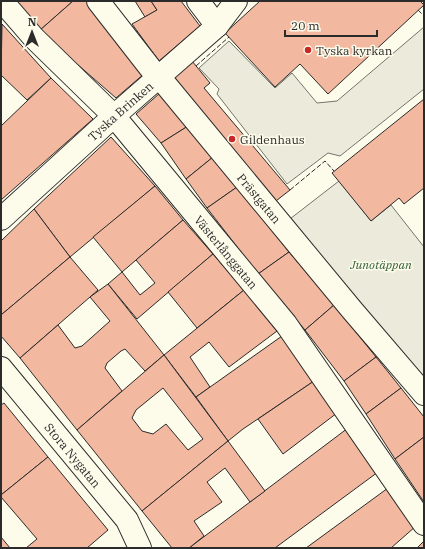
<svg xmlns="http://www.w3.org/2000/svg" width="425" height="549" font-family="'IBM Plex Serif',serif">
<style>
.green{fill:#ecebdb;stroke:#74746e}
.building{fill:#f2b8a0;stroke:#2b2b2b;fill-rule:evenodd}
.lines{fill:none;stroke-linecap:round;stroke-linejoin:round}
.minor-casing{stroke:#2b2b2b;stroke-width:24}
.minor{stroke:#fdfbea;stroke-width:22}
.fence{stroke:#2b2b2b;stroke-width:1;stroke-dasharray:5 2;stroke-linecap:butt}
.poi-dot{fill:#c62828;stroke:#fdfbea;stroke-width:1.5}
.labels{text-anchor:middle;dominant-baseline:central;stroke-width:3;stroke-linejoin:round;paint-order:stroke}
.poi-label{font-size:12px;fill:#2b2b2b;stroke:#fdfbea;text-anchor:start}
.street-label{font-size:12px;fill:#2b2b2b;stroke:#fdfbea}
.park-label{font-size:12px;font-style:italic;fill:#34623c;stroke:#fdfbea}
</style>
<rect width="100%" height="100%" fill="#fdfbea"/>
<g class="green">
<path d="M 424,27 L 424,89 L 340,156 L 328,153 L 287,184 L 217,94 L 219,89 L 199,68 L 229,41 L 275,88 L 292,73 L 317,103 L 337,101 Z"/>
<path d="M 339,181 L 371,221 L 391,205 L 424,247 L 424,379 L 286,222 Z"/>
</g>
<g class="building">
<path d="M 12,1 L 73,1 L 39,31 Z"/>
<path d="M 73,1 L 90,1 L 145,73 L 116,98 L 39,31 Z"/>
<path d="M 135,1 L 151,1 L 157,10 L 145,17 Z"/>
<path d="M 151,1 L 181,1 L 200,26 L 159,61 L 132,24 L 157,10 Z"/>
<path d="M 260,1 L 420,1 L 424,5 L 328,94 L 300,64 L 275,87 L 225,33 Z"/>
<path d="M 2,24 L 51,78 L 27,100 L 2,76 L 1,77 Z"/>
<path d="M 192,61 L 210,83 L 204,88 L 290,190 L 272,204 L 168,80 Z"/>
<path d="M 51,78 L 93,119 L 1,200 L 1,126 Z"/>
<path d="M 160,93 L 188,126 L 161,143 L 136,114 Z"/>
<path d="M 424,99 L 424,188 L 404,204 L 399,198 L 371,221 L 332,173 Z"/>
<path d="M 188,126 L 213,157 L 186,179 L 161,143 Z"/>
<path d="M 111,137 L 155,186 L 70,257 L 34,209 Z"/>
<path d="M 213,157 L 237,187 L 207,208 L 186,179 Z"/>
<path d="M 155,186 L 183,220 L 122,272 L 93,237 Z"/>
<path d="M 237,187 L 289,252 L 258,274 L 207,208 Z"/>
<path d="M 34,209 L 70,257 L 1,315 L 1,241 Z"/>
<path d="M 183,220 L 213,254 L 137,319 L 108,284 L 122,272 L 140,295 L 155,283 L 136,260 Z"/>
<path d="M 289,252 L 334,305 L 305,330 L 258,274 Z"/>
<path d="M 213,254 L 244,290 L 197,328 L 168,292 Z"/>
<path d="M 70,257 L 98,290 L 20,358 L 1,336 L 1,315 Z"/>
<path d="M 108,284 L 164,355 L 145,371 L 125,349 L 121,351 L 107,363 L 105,368 L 122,391 L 77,430 L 20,358 L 58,325 L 75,348 L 82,346 L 110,321 L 90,297 Z"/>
<path d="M 244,290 L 277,331 L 229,367 L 209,342 L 190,357 L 210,387 L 196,397 L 164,355 Z"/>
<path d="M 334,305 L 376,357 L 344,381 L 305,330 Z"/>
<path d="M 282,336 L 314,381 L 243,429 L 228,441 L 196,397 Z"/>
<path d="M 164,355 L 228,441 L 142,511 L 77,430 ZM 163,388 L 203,439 L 188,450 L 166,424 L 153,434 L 142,431 L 132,418 L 136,410 Z"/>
<path d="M 376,357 L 401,388 L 366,414 L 344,381 Z"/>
<path d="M 314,381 L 337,413 L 283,454 L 258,419 Z"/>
<path d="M 401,388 L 424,417 L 424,437 L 395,459 L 366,414 Z"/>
<path d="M 4,403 L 48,457 L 1,495 L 1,405 Z"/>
<path d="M 348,428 L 378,472 L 275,548 L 189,548 Z"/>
<path d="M 424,437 L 424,502 L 395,459 Z"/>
<path d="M 228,441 L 265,491 L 250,502 L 225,468 L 207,482 L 222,502 L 194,521 L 204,536 L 189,548 L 172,548 L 142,511 Z"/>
<path d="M 48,457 L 108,530 L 87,548 L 26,548 L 37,539 L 1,497 L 1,495 Z"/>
<path d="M 388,488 L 416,526 L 391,548 L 306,548 Z"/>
<path d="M 1,537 L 10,548 L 1,548 Z"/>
<path d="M 424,541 L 424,548 L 417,548 Z"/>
</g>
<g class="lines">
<g class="minor-casing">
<g id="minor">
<path id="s1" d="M 2,1 L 34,38 L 114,116 L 286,324 L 424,524"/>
<path id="s2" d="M 98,1 L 158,78 L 166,85 L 352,310 L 424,394"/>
<path d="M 198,1 L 217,26"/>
<path id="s3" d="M 1,219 L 114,116 L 217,26 L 236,1"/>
<path id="s4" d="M 1,368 L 127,520 L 140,548"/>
</g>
</g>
<use href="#minor" class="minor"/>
<g class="fence">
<path d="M 418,10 L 424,16"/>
<path d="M 196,66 L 229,37"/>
<path d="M 290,190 L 325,161 L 334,171"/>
</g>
</g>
<g class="poi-dot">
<circle cx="308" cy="50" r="4"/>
<circle cx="232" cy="139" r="4"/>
</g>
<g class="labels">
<g class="poi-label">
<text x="316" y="50">Tyska kyrkan</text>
<text x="240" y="139">Gildenhaus</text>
</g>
<g class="street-label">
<text stroke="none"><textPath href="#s3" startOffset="161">Tyska Brinken</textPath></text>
<text stroke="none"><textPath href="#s2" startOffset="255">Prästgatan</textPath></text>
<text stroke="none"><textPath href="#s1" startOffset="337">Västerlånggatan</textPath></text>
<text stroke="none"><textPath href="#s4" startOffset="113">Stora Nygatan</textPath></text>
</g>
<g class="park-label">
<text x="381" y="264">Junotäppan</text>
</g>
</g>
<rect width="425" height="549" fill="none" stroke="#2b2b2b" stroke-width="4"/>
<g transform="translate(32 32)" stroke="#fdfbea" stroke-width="3" paint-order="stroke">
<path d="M0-3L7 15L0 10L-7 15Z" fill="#2b2b2b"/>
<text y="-6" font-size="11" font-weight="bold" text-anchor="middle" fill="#2b2b2b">N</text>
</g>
<path d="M285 30v6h92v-6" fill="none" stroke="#2b2b2b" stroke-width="2"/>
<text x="291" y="30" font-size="12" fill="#2b2b2b" stroke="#fdfbea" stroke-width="3" paint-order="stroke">20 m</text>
</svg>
